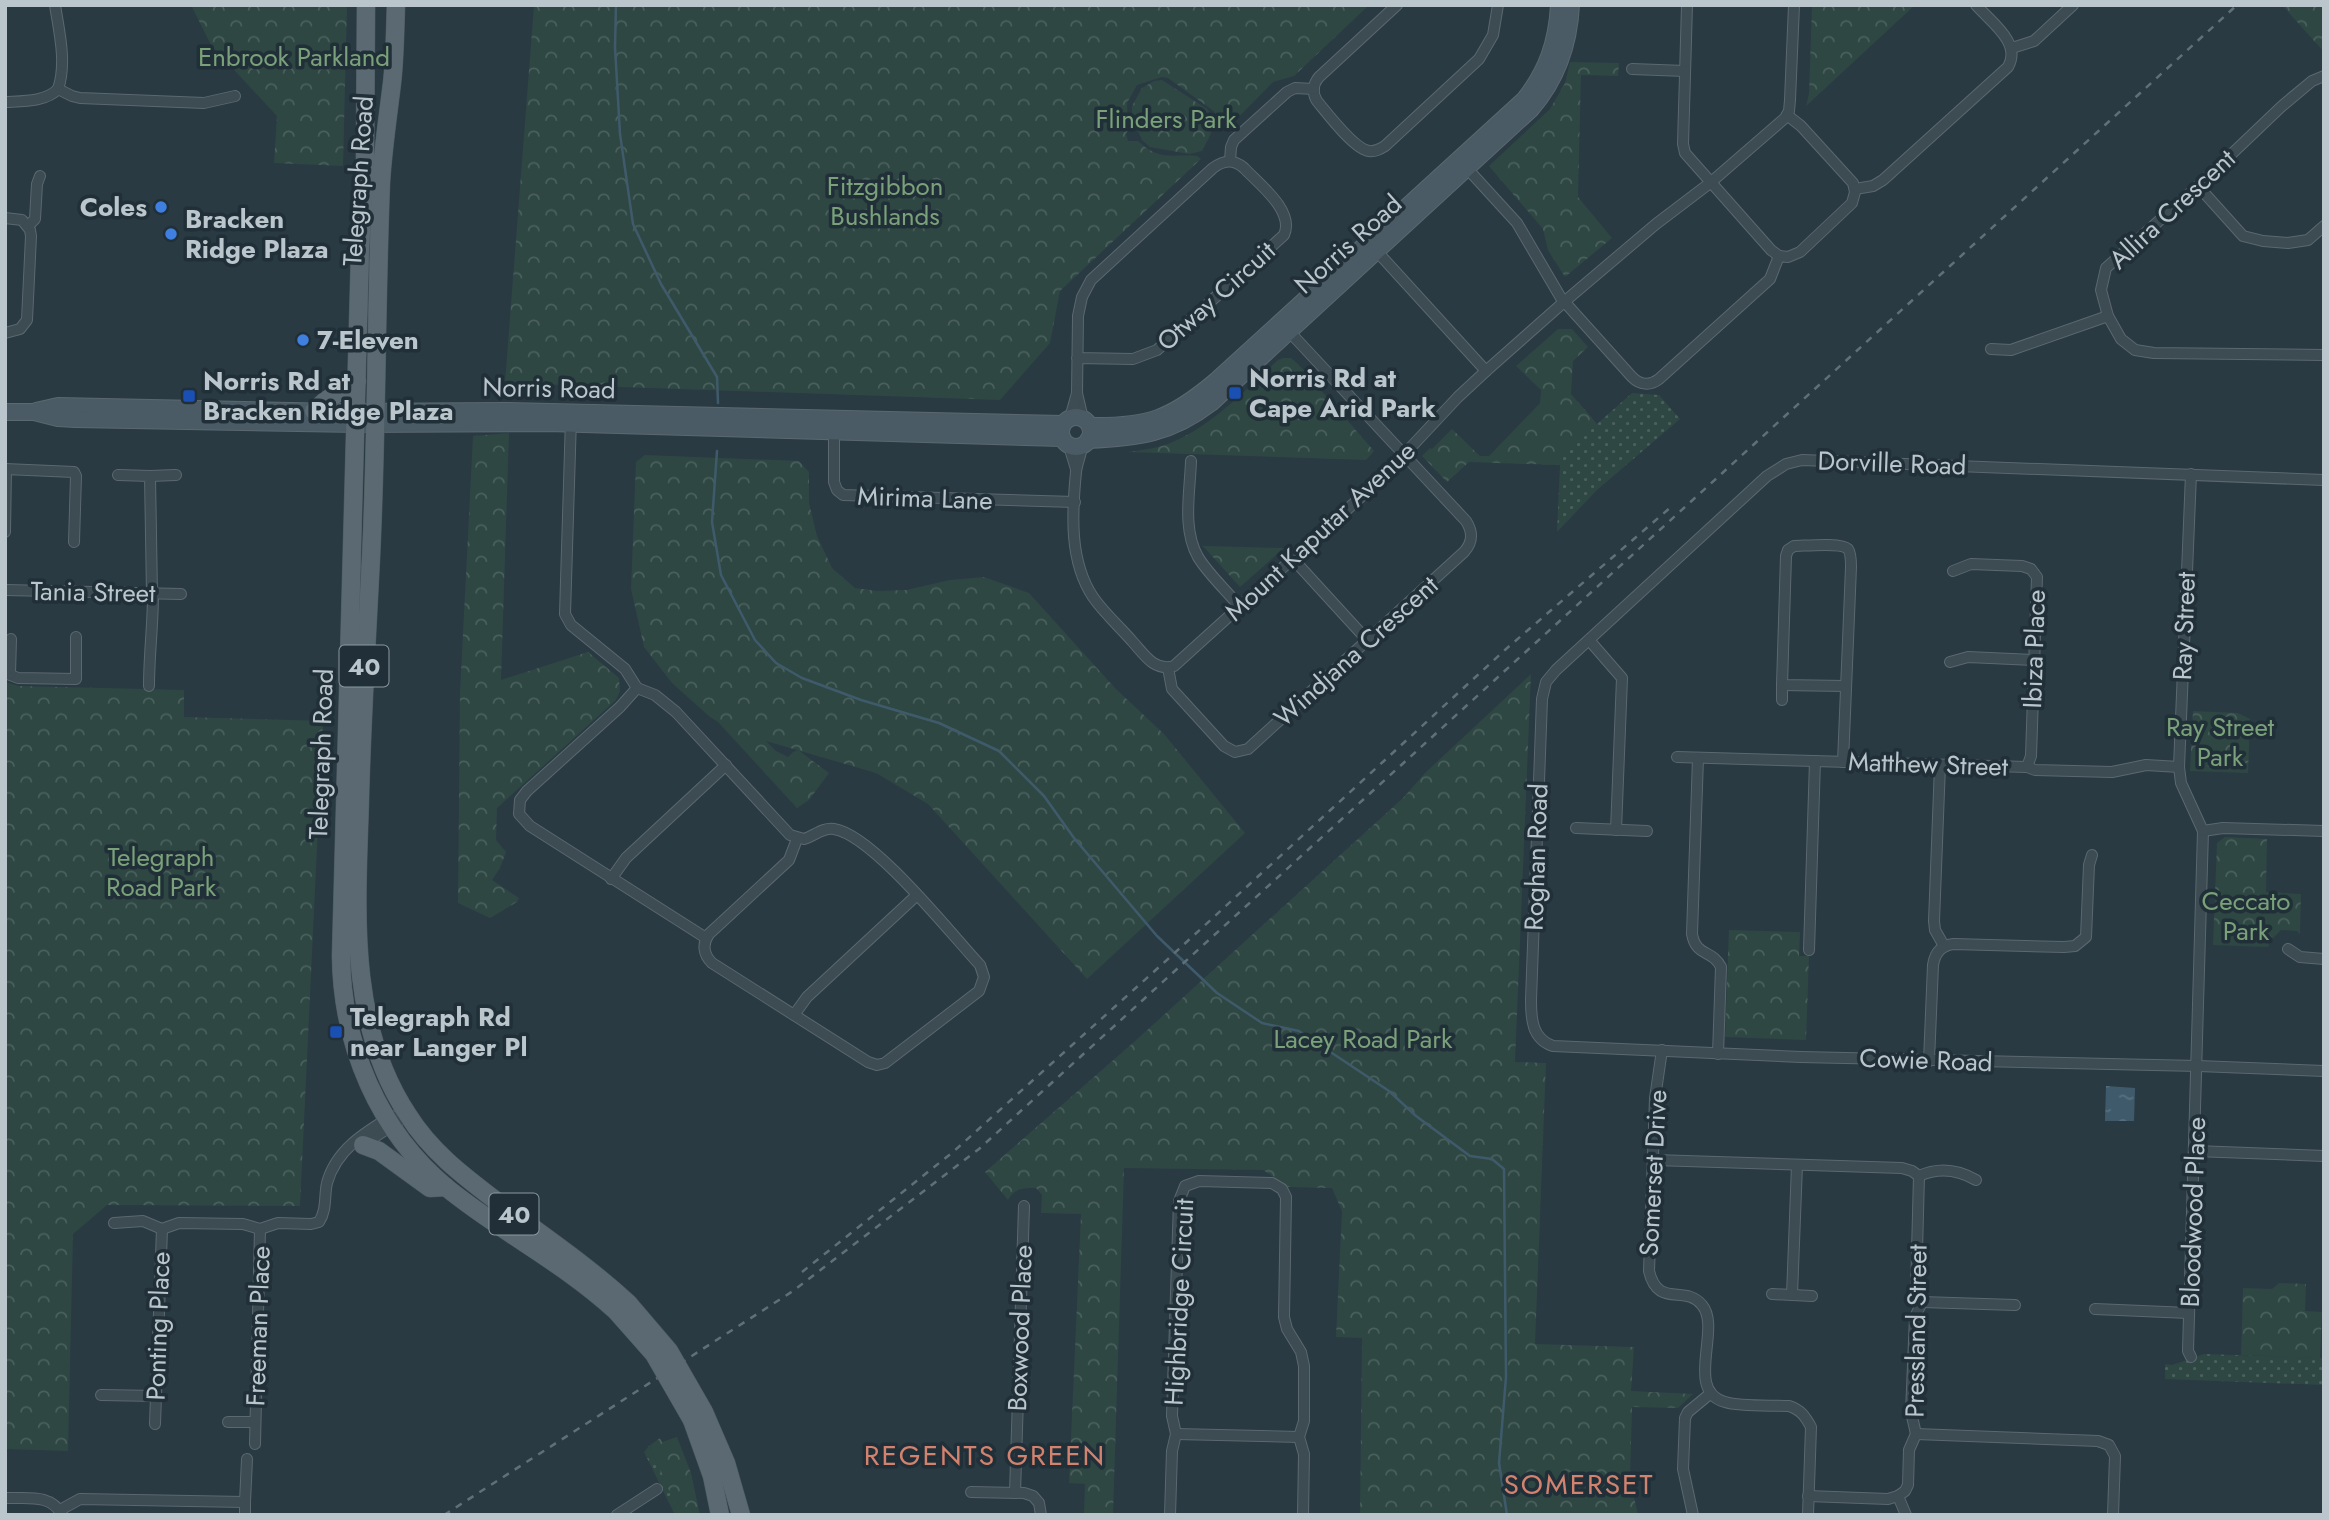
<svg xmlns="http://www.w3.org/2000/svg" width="2329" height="1520" font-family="Jost,sans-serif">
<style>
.grass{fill:url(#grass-dots)}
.forest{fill:url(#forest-crowns)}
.water{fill:url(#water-ripples)}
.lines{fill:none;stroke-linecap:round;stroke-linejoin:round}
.stream{stroke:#3f5b6b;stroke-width:2.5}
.street-casing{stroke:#5b6870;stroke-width:12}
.secondary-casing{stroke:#5b6870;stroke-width:18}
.primary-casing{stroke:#4a575f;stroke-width:19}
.street{stroke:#3d4b52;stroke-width:10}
.secondary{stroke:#4b5b65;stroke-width:16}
.primary{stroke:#5b6a72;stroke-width:18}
.rail{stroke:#5f7079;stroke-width:2.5;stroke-dasharray:7 7;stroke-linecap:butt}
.primary-bridge-casing{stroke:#4a575f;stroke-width:19;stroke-linecap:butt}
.primary-bridge{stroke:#5b6a72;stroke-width:18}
.shop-dot{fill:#3f7fe0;stroke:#213038;stroke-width:2.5}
.transit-dot{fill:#1a4fb4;stroke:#213038;stroke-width:2.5}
.labels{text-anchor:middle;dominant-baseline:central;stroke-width:7;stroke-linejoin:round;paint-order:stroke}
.shield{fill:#213038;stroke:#8c98a0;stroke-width:2}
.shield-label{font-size:24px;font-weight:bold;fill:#bac5cc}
.park-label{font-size:26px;fill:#7aa179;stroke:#213038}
.street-label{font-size:26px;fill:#bac5cc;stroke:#213038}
.poi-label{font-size:26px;font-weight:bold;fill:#bac5cc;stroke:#213038;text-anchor:start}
.neighbourhood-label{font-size:28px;letter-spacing:2px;fill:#d2836f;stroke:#213038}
</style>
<defs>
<pattern id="grass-dots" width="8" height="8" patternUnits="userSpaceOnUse" patternTransform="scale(1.75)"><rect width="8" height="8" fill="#2e4743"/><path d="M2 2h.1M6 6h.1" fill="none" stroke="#4a605d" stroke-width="1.8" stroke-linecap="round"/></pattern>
<pattern id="forest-crowns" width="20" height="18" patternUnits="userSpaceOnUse" patternTransform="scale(1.75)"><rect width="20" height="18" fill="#2e4743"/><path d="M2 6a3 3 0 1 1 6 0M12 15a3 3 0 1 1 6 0" fill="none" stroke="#4a605d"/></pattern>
<pattern id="water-ripples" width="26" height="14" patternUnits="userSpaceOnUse" patternTransform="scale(1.75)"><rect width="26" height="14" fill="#3f5b6b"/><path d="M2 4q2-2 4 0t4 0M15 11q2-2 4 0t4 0" fill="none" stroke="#59717f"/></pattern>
</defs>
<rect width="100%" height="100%" fill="#293a43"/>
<g class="grass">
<path d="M 1632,393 L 1659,395 L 1680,419 L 1597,490 L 1557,532 L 1560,465 L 1513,463 L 1578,402 L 1597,424 Z"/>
<path d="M 2204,1354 L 2324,1358 L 2324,1385 L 2165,1379 L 2165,1364 L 2172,1365 Z"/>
<path d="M 649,1446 L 678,1508 L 680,1515 L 675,1515 L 644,1452 Z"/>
</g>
<g class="forest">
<path d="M 191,5 L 347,5 L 343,166 L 274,163 L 277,116 L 211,45 Z"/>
<path d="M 534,5 L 1369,5 L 1294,76 L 1273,82 L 1227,129 L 1217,124 L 1215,112 L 1168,78 L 1162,77 L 1137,85 L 1127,103 L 1128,130 L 1126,134 L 1128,141 L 1138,141 C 1159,161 1171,154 1197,156 L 1201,159 L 1060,291 L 1050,343 L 1000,400 L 505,383 Z"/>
<path d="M 1812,5 L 1915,5 L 1806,106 L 1809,94 Z"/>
<path d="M 2282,5 L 2324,5 L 2324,52 Z"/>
<path d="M 1570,62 L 1619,63 L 1618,76 L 1581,75 L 1578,197 L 1612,238 L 1565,277 L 1548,250 L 1543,229 L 1489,166 L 1550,109 L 1565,83 Z"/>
<path d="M 1162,80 L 1207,109 C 1220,123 1209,137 1202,151 L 1189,154 L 1150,147 L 1142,140 L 1132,118 L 1132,106 L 1142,88 L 1154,81 Z"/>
<path d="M 1558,329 L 1572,329 L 1588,347 L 1573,361 L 1571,394 L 1597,424 L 1560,458 L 1560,465 L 1469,462 L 1447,482 L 1422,456 L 1430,448 L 1432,449 L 1452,429 L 1480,456 L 1489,456 L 1540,403 L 1541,390 L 1516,366 Z"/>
<path d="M 1284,358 L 1291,358 L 1299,365 L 1374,451 L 1366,460 L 1128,452 C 1140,450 1153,449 1165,445 C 1210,429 1244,391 1278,360 Z"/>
<path d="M 509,433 L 501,680 L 588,652 L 619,678 L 620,691 L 616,700 L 497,808 L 496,840 L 506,852 L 500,868 L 492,880 L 519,898 L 517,902 L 490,918 L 458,903 L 460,693 L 473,436 Z"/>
<path d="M 645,455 L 799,461 L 809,472 L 809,503 L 817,536 L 832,568 L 855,588 L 877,591 L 906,590 L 950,580 L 984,577 L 1029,593 L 1115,688 L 1164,734 L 1245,833 L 1087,979 L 928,804 L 876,773 L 766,741 L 776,751 L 788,757 L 793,752 L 798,750 L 829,773 L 809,800 L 797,808 L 718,722 L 710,717 L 672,683 L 644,647 L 631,589 L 636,462 Z"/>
<path d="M 1203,546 L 1284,548 L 1240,587 Z"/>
<path d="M 1531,674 L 1515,1062 L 1546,1063 L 1535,1344 L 1634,1347 L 1631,1391 L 1693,1394 L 1678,1408 L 1632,1407 L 1630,1479 L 1638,1515 L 1360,1515 L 1362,1338 L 1336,1337 L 1342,1211 L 1332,1188 L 1288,1187 L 1263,1170 L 1124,1168 L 1113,1515 L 1084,1515 L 1085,1484 L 1069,1483 L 1081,1214 L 1041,1213 L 1042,1195 L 1036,1188 C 1024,1188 1014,1188 1008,1200 L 985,1172 L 1134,1042 L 1403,798 L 1425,773 Z"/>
<path d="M 5,682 L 19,686 L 184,690 L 184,717 L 323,721 L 300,1206 L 107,1205 L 73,1234 L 68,1451 L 5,1449 Z"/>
<path d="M 2193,711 L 2238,713 L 2250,719 L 2248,773 L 2190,771 Z"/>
<path d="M 2225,837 L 2267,839 L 2266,892 L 2301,894 L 2300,934 L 2297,931 L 2281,930 L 2270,941 L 2268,947 L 2213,945 L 2217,843 Z"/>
<path d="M 1729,930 L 1800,932 L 1799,956 L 1809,956 L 1806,1040 L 1725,1037 Z"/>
<path d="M 2279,1283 L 2306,1284 L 2305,1311 L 2322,1312 L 2320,1358 L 2241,1355 L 2243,1288 L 2272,1289 Z"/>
<path d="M 677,1437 L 691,1473 L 700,1515 L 680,1515 L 649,1446 L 660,1438 L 662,1442 Z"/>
</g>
<path class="water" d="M 2106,1086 L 2135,1088 L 2134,1121 L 2105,1121 Z"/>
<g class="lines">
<g class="stream">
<path d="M 616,5 L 615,47 L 620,134 L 633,224 L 661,284 L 717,377 L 718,403"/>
<path d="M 717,451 L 712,522 L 721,575 L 755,640 L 776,663 L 802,678 L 861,700 L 939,723 L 999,751 L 1044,796 L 1074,838 L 1157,936 L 1217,993 L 1262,1023 L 1299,1031 L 1389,1091 L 1416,1116 L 1470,1156 L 1492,1159 L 1504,1169 L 1506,1377 L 1499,1463 L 1507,1515"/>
</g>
<g class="street-casing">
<g id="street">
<path d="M 55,5 C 59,31 67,63 58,89"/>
<path d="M 1397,5 L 1319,77 C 1313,84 1312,93 1317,101 C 1327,113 1354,149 1369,151 C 1375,152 1380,149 1385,146 L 1479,59 L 1493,35 L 1498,5"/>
<path d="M 1687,5 L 1683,144 L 1685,153 L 1771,250 L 1779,256"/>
<path d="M 2012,48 L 2034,41 L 2073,5"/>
<path d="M 1632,69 L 1685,71"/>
<path d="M 2324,76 L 2312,81 L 2282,106 L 2198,186 L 2106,268 L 2101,290 L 2108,316 L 2121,339 L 2135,350 L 2154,353 L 2324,355"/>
<path d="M 58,89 L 72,96 L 80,98 L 204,103 L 235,96"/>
<path d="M 5,102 C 22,101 46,102 58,89"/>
<path d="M 1230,161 L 1231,147 L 1234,140 L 1287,92 L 1295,88 L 1314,89"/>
<path d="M 1464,165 L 1517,223 L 1561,298 L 1632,377 C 1640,385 1650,386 1659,379 L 1770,279 L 1779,256 L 1788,257 L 1800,252 L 1852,203 L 1855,192 L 1853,183 L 1801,126 L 1787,115"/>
<path d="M 2198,186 L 2243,236 L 2263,241 L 2288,243 L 2308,240 L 2324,226"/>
<path d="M 1855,189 L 1873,186 L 1883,180 L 2008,67 C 2022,43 1991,22 1976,5"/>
<path d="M 5,218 L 22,220 L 30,230 L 31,236 L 27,320 L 20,329 L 5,333"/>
<path d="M 28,226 L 35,219 L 37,184 L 40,176"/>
<path d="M 1372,246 L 1486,371"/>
<path d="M 1991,349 L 2011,350 L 2108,316"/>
<path d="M 1077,358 L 1133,359 L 1157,350 L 1284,235 C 1295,211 1259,184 1244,168 C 1233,159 1224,160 1213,168 L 1091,280 L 1082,297 L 1078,316 L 1077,393 L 1083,419"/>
<path d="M 571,418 L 565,614 L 571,625 L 625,669 L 637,688 L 620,707 L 527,791 L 520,800 L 519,814 L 530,826 L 706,938"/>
<path d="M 1070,418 L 1077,393"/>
<path d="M 834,431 L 834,482 L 837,490 L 843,495 L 1075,502"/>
<path d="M 1069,446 L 1076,469"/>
<path d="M 1082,446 C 1081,455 1077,463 1076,472 C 1072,513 1069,561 1093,597 C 1104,613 1119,626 1132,641 C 1144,654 1154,672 1174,666 L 1383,477 L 1458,397 L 1486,371 L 1564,302 L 1656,224 L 1710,183 L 1785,118 L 1789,111 L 1790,100 L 1794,5"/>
<path d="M 1191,461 C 1190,492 1182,529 1198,557 C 1209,575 1227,591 1240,607"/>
<path d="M 5,469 L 74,472 L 76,476 L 74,542"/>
<path d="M 2191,474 L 2179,767 L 2181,783 L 2203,831 L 2188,1351 L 2191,1357"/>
<path d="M 118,475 L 150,476 L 152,594"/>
<path d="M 150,476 L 176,475"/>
<path d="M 2324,480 L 1802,460 L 1786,464 L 1767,476 L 1556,670 L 1546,682 L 1542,699 L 1531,1000 C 1531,1019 1532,1039 1553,1046 L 1801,1057 L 2198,1066 L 2324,1071"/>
<path d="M 5,532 L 6,469"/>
<path d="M 1293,559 L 1368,641"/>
<path d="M 1953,571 L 1971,564 L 2022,566 L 2031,569 L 2037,577 L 2031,756 L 2027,767"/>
<path d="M 5,590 L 181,594"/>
<path d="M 1589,640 L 1622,678 L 1616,830"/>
<path d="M 1950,662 L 1968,657 L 2034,660"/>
<path d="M 1168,668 L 1172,689 L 1224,746 L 1235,752 L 1248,749 L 1464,552 C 1473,542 1473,532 1466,521 L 1285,327"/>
<path d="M 5,673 L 18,678 L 76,679 L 76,637"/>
<path d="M 10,674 L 11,639"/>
<path d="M 149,686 C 149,655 153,625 153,594"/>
<path d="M 637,688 L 655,695 L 676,712 L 790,835 L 804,839 C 814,836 823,827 834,829 C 873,835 951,934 980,965 L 984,977 L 979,991 L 885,1063 L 877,1065 L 868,1062 L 712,963 C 703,954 702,944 709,934 L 789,860 L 797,839"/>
<path d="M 1782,700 L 1782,685"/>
<path d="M 1677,757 L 2027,767 L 2035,770 L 2112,772 L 2146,765 L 2179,767"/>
<path d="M 1698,758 L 1692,934 C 1696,957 1712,949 1721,967 L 1718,1054"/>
<path d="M 1843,762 L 1851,567 C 1851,562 1851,553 1848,549 C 1841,542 1804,546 1794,546 L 1788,550 L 1786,556 L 1782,685 L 1845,686"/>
<path d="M 1940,765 L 1934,921 L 1935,930 L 1944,946"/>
<path d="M 1576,828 L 1647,831"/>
<path d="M 2203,831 L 2223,828 L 2324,831"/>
<path d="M 611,879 L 626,858 L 726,765"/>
<path d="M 2288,949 L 2300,957 L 2324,959"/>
<path d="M 1809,950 L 1815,761"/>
<path d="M 794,1015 L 807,997 L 917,895"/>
<path d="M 1662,1050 L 1655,1098 L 1649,1271 C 1658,1309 1685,1284 1702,1305 C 1722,1328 1684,1391 1725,1402 C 1741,1407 1771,1405 1789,1406 C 1801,1410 1805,1416 1811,1427 L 1808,1515"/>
<path d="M 1929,1061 L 1933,965 C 1935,952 1942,945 1954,944 L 2064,947 L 2075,946 L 2086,937 L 2089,865 L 2092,855"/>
<path d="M 361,1146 L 408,1115"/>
<path d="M 2195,1151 L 2324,1156"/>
<path d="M 1654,1160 L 1902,1168 L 1912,1171 L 1919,1176 L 1916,1289 L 1922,1302 L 1915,1317 L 1911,1412 L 1916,1434 L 1909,1450 L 1908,1485 L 1905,1491 L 1898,1496 L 1888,1499 L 1808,1496"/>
<path d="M 1919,1176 C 1939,1167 1957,1169 1976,1180"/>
<path d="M 114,1223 L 143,1221 L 162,1229 L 179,1223 L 243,1224 L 260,1229 L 278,1223 L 311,1224 L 319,1222 C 327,1210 324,1196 327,1183 C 336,1150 364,1133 392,1116"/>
<path d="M 1772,1294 L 1812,1296"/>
<path d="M 1792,1295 L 1797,1165"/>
<path d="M 1922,1302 L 2015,1305"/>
<path d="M 2095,1309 L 2189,1313"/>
<path d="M 101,1395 L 156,1396"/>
<path d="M 228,1422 L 255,1422"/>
<path d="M 155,1424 L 162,1229"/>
<path d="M 1176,1434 L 1299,1437"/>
<path d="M 1916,1434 L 2098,1441 L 2109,1445 L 2115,1456 L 2113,1515"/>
<path d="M 255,1444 L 260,1229"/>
<path d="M 971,1492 L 1024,1493 L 1033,1496 L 1039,1503 L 1041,1515"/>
<path d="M 1015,1493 L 1024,1206"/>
<path d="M 1898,1496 L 1906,1515"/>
<path d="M 5,1498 C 26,1499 51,1493 62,1515"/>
<path d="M 245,1502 L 247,1459"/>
<path d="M 60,1510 L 80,1499 L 245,1502 L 245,1515"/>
<path d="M 617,1515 L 657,1489"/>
<path d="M 1170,1515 L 1172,1451 L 1176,1434 L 1172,1416 L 1179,1201 L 1185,1186 L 1199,1181 L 1272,1183 L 1282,1189 L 1286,1197 L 1284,1317 L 1287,1329 L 1301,1352 L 1304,1366 L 1304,1421 L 1299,1437 L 1304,1454 L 1303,1515"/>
<path d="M 1693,1515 L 1683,1469 L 1685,1418 L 1688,1412 L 1711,1393"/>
</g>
</g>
<g class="secondary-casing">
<g id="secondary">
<path d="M 36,411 L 58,406 L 340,412 L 506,411 L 1063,424"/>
<path d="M 5,412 L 34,412 L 58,418 L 75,419 L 356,424 L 549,423 L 1062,438"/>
<circle cx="1076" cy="432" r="15"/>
<path d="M 1090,426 C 1148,427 1171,419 1216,381 L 1524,100 C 1547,71 1557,42 1559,5"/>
<path d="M 1088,440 C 1137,438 1171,434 1211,403 L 1531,109 C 1557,79 1569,45 1571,5"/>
</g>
</g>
<g class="primary-casing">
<g id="primary">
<path d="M 366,5 L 365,159 L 360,251 L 341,956 C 342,1044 378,1131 447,1188 C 501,1232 564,1263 616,1311"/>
<path d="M 396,5 C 395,31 395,57 392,83 C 388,116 383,149 381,182 C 376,307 377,432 371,557 C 367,638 362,718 360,798 C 357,905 346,1022 408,1115 C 431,1152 465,1177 499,1203 C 543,1236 588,1266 628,1303"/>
<path d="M 314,411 L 325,401 L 357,381"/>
<path d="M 363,1145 L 379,1151 L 430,1188 L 446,1187"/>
<path d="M 704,1412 L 726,1463 L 741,1515"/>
<path d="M 692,1420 L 712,1476 L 720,1515"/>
</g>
</g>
<use href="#street" class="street"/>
<use href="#secondary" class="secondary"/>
<use href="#primary" class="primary"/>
<g class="rail">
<path d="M 802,1272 L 953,1152 L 1168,959 L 1506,649 L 1671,507"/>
<path d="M 444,1515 L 793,1291 L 979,1149 L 2237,5"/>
</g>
<g class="primary-bridge-casing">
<g id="primary-bridge">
<path d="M 628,1303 L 669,1351 L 704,1412"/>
<path d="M 616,1311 L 654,1354 L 692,1420"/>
</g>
</g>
<use href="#primary-bridge" class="primary-bridge"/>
</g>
<g class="shop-dot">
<circle cx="161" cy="207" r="7"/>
<circle cx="171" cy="234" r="7"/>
<circle cx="303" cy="340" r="7"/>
</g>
<g class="transit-dot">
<rect x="1228" y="386" width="14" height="14" rx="3.5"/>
<rect x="182" y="389" width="14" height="14" rx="3.5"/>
<rect x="329" y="1025" width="14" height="14" rx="3.5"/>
</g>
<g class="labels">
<g class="shield">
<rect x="339.5" y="645.5" width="49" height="41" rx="5"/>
<rect x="489.5" y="1193.5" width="49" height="41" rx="5"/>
</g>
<g class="shield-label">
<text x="364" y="666">40</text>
<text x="514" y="1214">40</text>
</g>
<g class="park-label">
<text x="294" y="57">Enbrook Parkland</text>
<text x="1166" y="119">Flinders Park</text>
<text x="885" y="186">Fitzgibbon<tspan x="885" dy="30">Bushlands</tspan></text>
<text x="2220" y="727">Ray Street<tspan x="2220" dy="30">Park</tspan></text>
<text x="161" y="857">Telegraph<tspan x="161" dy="30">Road Park</tspan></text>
<text x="2246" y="901">Ceccato<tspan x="2246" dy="30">Park</tspan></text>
<text x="1363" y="1039">Lacey Road Park</text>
</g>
<g class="street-label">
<text transform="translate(358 181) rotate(-86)">Telegraph Road</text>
<text transform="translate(2172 209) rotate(-43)">Allira Crescent</text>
<text transform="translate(1348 244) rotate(-42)">Norris Road</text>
<text transform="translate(1216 296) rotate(-42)">Otway Circuit</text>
<text transform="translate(549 388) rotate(1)">Norris Road</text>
<text transform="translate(1892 463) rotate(2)">Dorville Road</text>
<text transform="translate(925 498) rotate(2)">Mirima Lane</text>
<text transform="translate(1320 531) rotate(-43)">Mount Kaputar Avenue</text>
<text transform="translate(93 592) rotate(1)">Tania Street</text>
<text transform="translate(2184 626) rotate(-88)">Ray Street</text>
<text transform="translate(2034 649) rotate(-88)">Ibiza Place</text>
<text transform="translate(1356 651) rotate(-42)">Windjana Crescent</text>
<text transform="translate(321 754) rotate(-88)">Telegraph Road</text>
<text transform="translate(1928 764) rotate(2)">Matthew Street</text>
<text transform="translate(1536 857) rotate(-88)">Roghan Road</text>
<text transform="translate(1926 1060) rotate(2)">Cowie Road</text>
<text transform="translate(1653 1173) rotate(-87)">Somerset Drive</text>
<text transform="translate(2193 1212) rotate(-88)">Bloodwood Place</text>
<text transform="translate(1179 1302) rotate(-87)">Highbridge Circuit</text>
<text transform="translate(158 1326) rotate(-88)">Ponting Place</text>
<text transform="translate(258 1326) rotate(-88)">Freeman Place</text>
<text transform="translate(1020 1328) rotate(-88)">Boxwood Place</text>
<text transform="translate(1916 1331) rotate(-89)">Pressland Street</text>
</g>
<g class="poi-label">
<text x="147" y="207" text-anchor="end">Coles</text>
<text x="185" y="219">Bracken<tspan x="185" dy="30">Ridge Plaza</tspan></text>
<text x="317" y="340">7-Eleven</text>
<text x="1249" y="378">Norris Rd at<tspan x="1249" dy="30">Cape Arid Park</tspan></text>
<text x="203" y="381">Norris Rd at<tspan x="203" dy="30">Bracken Ridge Plaza</tspan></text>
<text x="350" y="1017">Telegraph Rd<tspan x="350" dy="30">near Langer Pl</tspan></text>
</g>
<g class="neighbourhood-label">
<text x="985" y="1455">REGENTS GREEN</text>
<text x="1579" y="1484">SOMERSET</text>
</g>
</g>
<rect width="2329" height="1520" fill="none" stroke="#bac5cc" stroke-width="14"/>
</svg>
